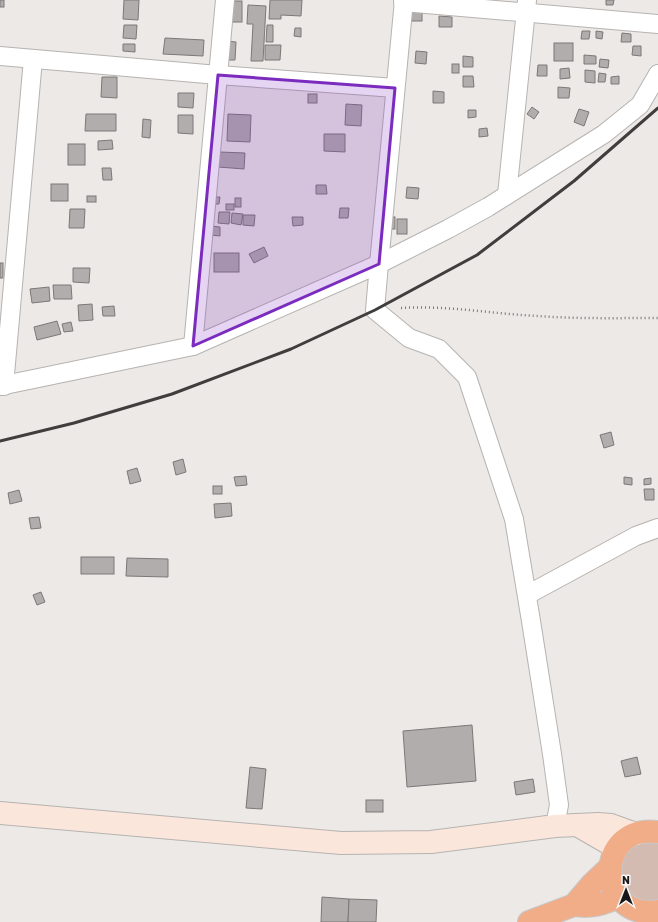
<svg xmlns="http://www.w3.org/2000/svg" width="658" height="922" font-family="Rubik,sans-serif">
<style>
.green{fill:#d4bbb1}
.building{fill:#b1adac;stroke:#7c7878}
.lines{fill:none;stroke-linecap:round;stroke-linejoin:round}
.street-casing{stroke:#b6b3b1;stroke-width:20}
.secondary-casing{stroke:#b6b3b1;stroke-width:24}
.highway-casing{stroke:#c8c8c8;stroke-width:24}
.path{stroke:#7a7877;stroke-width:2.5;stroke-dasharray:1 3;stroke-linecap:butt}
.street{stroke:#fff;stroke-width:18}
.secondary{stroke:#fbe6db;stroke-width:22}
.highway{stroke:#f1ac88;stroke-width:22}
.rail{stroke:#3f3e3d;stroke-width:3}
.marked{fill:#7b2cbf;fill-opacity:0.2;stroke:#7b2cbf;stroke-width:3;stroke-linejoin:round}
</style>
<rect width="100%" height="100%" fill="#ece9e7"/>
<path class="green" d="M 644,842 L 658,842 L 658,901 L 641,901 L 631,896 L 626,891 L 620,877 L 624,857 L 632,847 Z"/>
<g class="building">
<rect x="0" y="0" width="4" height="7"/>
<path d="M 124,0 L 139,0 L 138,20 L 123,19 Z"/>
<path d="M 270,0 L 302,0 L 301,16 L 281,15 L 281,19 L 269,19 Z"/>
<path d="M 606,0 L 614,0 L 613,5 L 606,5 Z"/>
<rect x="232" y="1" width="10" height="21"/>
<path d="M 248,5 L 266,6 L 263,61 L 251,61 L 253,24 L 247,24 Z"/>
<rect x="404" y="8" width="18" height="13"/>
<path d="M 439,16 L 452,17 L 452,27 L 439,27 Z"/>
<path d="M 124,25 L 137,25 L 136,39 L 123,38 Z"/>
<path d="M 267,25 L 273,25 L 273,42 L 266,42 Z"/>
<path d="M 295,28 L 301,28 L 301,37 L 294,36 Z"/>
<path d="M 582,31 L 590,31 L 589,39 L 581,39 Z"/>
<path d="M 596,31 L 603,32 L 602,39 L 596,38 Z"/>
<path d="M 622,33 L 631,34 L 631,42 L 621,42 Z"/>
<path d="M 165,38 L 204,40 L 203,56 L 163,54 Z"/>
<path d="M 227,41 L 236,42 L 235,60 L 227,60 Z"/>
<rect x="554" y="43" width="19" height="18"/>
<path d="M 123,44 L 135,44 L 135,52 L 123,51 Z"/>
<path d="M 265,45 L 281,45 L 280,60 L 265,60 Z"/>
<path d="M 633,46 L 641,46 L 641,56 L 632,55 Z"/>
<path d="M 416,51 L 427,52 L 426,64 L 415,63 Z"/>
<path d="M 584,55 L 596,56 L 596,64 L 584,64 Z"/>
<path d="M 463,56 L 473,57 L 473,67 L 463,67 Z"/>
<path d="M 600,59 L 609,60 L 608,68 L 599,67 Z"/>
<rect x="452" y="64" width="7" height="9"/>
<path d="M 538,65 L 547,65 L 547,76 L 537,76 Z"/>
<path d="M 569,68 L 570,78 L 560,79 L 560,69 Z"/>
<path d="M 585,70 L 595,71 L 595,83 L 585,82 Z"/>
<path d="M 599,73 L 606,74 L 605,82 L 598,82 Z"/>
<path d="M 463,76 L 473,76 L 474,87 L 463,87 Z"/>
<path d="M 619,76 L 619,84 L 611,84 L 611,77 Z"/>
<path d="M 102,77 L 117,77 L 117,98 L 101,97 Z"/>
<path d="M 558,87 L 570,88 L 569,98 L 558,98 Z"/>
<path d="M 433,91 L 444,92 L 444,103 L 433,103 Z"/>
<path d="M 178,93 L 194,93 L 193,108 L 178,107 Z"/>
<rect x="308" y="94" width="9" height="9"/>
<path d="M 346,104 L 362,105 L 361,126 L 345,125 Z"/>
<path d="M 532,107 L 539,112 L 534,119 L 527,114 Z"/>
<path d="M 579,109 L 589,112 L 584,126 L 574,122 Z"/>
<path d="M 468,110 L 476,110 L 476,117 L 468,118 Z"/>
<path d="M 86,114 L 116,114 L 116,131 L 85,131 Z"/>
<path d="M 228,114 L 251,115 L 250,142 L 227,141 Z"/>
<path d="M 178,115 L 193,115 L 193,134 L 178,133 Z"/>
<path d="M 143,119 L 151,120 L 150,138 L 142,137 Z"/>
<path d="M 487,128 L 488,136 L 479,137 L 479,129 Z"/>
<path d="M 324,134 L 345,134 L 345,152 L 324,151 Z"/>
<path d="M 112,140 L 113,149 L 98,150 L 98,141 Z"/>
<rect x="68" y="144" width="17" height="21"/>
<path d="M 220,152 L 245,153 L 244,169 L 218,167 Z"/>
<path d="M 102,168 L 111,168 L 112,180 L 103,180 Z"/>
<rect x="51" y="184" width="17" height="17"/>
<path d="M 316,185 L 326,185 L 327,194 L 316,194 Z"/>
<path d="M 407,187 L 419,188 L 418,199 L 406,198 Z"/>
<rect x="87" y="196" width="9" height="6"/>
<path d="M 214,197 L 220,197 L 219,204 L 214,204 Z"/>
<rect x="235" y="198" width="6" height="9"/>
<rect x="226" y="204" width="8" height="6"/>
<path d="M 340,208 L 349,208 L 348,218 L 339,218 Z"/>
<path d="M 70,209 L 85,209 L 84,228 L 69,228 Z"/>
<path d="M 219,212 L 230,212 L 229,224 L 218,223 Z"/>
<path d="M 232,213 L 243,214 L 241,225 L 231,223 Z"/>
<path d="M 243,215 L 255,215 L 254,226 L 243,225 Z"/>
<path d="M 292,217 L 303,217 L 303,225 L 293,226 Z"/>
<rect x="386" y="217" width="9" height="12"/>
<rect x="397" y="219" width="10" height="15"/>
<path d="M 211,226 L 220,227 L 220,236 L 210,235 Z"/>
<path d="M 264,247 L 268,256 L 254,263 L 249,254 Z"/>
<rect x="214" y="253" width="25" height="19"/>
<rect x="0" y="263" width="3" height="15"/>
<path d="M 73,268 L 90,268 L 89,283 L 73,282 Z"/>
<path d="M 53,285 L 71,285 L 72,299 L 54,299 Z"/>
<path d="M 49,287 L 50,301 L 32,303 L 30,289 Z"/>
<path d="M 92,304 L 93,320 L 79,321 L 78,305 Z"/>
<path d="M 114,306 L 115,316 L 103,316 L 102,307 Z"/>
<path d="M 57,321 L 61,334 L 37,340 L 34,327 Z"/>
<path d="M 71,322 L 73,331 L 64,332 L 62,324 Z"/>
<path d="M 611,432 L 614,445 L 604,448 L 600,435 Z"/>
<path d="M 183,459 L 186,472 L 176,475 L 173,462 Z"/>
<path d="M 137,468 L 141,481 L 130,484 L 127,471 Z"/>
<path d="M 246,476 L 247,485 L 236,486 L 234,477 Z"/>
<path d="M 624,477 L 632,478 L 632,485 L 624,484 Z"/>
<path d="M 651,478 L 651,484 L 644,485 L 644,479 Z"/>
<rect x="213" y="486" width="9" height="8"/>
<path d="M 644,489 L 654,489 L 654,500 L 645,500 Z"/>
<path d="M 19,490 L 22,501 L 10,504 L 8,493 Z"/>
<path d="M 231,503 L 232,516 L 215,518 L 214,504 Z"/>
<path d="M 39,517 L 41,528 L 31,529 L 29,518 Z"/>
<rect x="81" y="557" width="33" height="17"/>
<path d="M 127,558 L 168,559 L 168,577 L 126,576 Z"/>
<path d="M 41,592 L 45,602 L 37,605 L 33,595 Z"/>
<path d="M 472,725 L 476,781 L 407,787 L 403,731 Z"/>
<path d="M 637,757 L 641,774 L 625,777 L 621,761 Z"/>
<path d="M 250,767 L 266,769 L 262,809 L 246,808 Z"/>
<path d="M 533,779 L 535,792 L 516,795 L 514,782 Z"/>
<rect x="366" y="800" width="17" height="12"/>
<path d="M 322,897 L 349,899 L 348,922 L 321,922 Z"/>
<path d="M 349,899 L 377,900 L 376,922 L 348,922 Z"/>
</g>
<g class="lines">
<g class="street-casing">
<g id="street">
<path d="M 403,2 L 658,24"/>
<path d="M 0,56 L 218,75 L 395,88"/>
<path d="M 507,195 L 527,0"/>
<path d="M 379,264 L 448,229 L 488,207 L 604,134 L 640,105 L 658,74"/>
<path d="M 379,264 L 404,0"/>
<path d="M 193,346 L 225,0"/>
<path d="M 0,386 L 193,346 L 379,264 L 375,310 L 409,338 L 439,349 L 467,377 L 514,519 L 531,621 L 552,754 L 559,805 L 555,826"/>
<path d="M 4,386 L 33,59"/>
<path d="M 527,595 L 636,536 L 658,528"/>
</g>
</g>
<g class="secondary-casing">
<g id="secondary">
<path d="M 0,813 L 341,843 L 431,842 L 555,826 L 598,824 L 611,825 L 636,834"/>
<path d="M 577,825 L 617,848"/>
</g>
</g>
<g class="highway-casing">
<g id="highway">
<path d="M 658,832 C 593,823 596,922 658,911"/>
<path d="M 574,905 C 591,908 603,904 619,897"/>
<path d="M 529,922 L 574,905 L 591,885 L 610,867"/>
</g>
</g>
<path class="path" d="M 401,308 C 447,305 493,314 538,316 C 578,319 618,318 658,318"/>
<use href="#street" class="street"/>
<use href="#secondary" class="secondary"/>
<use href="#highway" class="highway"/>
<path class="rail" d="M 0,441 L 74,423 L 172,394 L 291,349 L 375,310 L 477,255 L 574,181 L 658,108"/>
</g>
<path class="marked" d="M 218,75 L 395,88 L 379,264 L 193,346 Z"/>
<g transform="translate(626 890)" stroke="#faf6f5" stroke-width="3" paint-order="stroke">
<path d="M0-3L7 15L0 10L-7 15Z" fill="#191818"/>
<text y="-6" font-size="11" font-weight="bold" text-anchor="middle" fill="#191818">N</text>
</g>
</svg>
